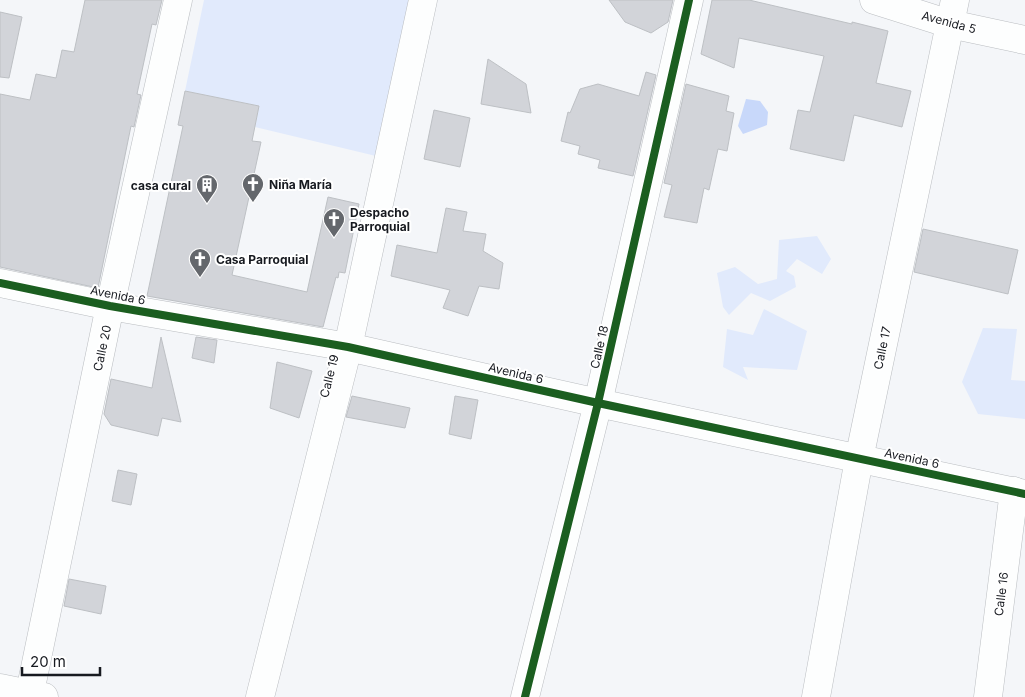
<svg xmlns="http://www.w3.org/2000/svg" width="1025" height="697" font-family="Inter,sans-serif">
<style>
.green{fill:#e1eafc}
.forest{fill:#c8d8fa}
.building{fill:#d2d4d9;stroke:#bdc0c4}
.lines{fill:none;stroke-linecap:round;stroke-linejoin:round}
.minor-casing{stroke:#babdc1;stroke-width:29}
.minor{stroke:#fdfefe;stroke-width:28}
.cycleway-casing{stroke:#fff;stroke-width:11}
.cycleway{stroke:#1b5e20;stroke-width:8}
.labels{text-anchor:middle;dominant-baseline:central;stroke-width:4;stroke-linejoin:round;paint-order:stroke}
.street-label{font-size:12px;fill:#171a20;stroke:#fff}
.poi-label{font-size:12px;font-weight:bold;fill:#171a20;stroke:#fff;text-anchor:start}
</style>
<rect width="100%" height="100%" fill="#f4f6f9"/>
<g class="green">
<path d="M 204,0 L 410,0 L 376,156 L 255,127 L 259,106 L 185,91 Z"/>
<path d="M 817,236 L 831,259 L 822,274 L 797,259 L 786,271 L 794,276 L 796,287 L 770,301 L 751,293 L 729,315 L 723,307 L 717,273 L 735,267 L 758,284 L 777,279 L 779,240 Z"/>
<path d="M 764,309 L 807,331 L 797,370 L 743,367 L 748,380 L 723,367 L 727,329 L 753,335 Z"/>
<path d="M 983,328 L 1017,329 L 1011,380 L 1025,381 L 1025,419 L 978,414 L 962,382 Z"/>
</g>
<path class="forest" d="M 746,99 L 760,101 L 768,112 L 767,125 L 743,134 L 738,126 Z"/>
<g class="building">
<path d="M 85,0 L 162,0 L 156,25 L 152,24 L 137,94 L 141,95 L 134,127 L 131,126 L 98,288 L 0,267 L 0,94 L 30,100 L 36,74 L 56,78 L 62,50 L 74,52 Z"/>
<path d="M 609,0 L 673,0 L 668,22 L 651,33 L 625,22 Z"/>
<path d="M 712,0 L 749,0 L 852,24 L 852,22 L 888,31 L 876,83 L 911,91 L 902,127 L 854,115 L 844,161 L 790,149 L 798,110 L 810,112 L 824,56 L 739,38 L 734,68 L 701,54 Z"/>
<path d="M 0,12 L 22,17 L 9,78 L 0,77 Z"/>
<path d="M 488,59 L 526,84 L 531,113 L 481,104 Z"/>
<path d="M 646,72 L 656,75 L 633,176 L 598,168 L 600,160 L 578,154 L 580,146 L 561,141 L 568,112 L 570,113 L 580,89 L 598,84 L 639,96 Z"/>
<path d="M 686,84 L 729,96 L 726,111 L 734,113 L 727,151 L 718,149 L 709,190 L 704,188 L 697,223 L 664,217 L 672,185 L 664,183 Z"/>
<path d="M 185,91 L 259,106 L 252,141 L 261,142 L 232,275 L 307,292 L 328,197 L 359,204 L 345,273 L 339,272 L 338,278 L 336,277 L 323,327 L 147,296 L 183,126 L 178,125 Z"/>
<path d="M 434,110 L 470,118 L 460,167 L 424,159 Z"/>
<path d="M 446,208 L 467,212 L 463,231 L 486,234 L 483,251 L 503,263 L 499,289 L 479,286 L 468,316 L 443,308 L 450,290 L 391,276 L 397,245 L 437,253 Z"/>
<path d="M 923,229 L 1018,250 L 1008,294 L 914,272 Z"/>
<path d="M 161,337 L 181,422 L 162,418 L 158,436 L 111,425 L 104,414 L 111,379 L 152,388 Z"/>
<path d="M 196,337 L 217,340 L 214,363 L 192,358 Z"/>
<path d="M 277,362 L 312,371 L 299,418 L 270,408 Z"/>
<path d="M 352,396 L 410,408 L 405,428 L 346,417 Z"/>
<path d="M 455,396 L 478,400 L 471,439 L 449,434 Z"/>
<path d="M 118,470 L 137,474 L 131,505 L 112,501 Z"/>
<path d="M 69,579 L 106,586 L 101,614 L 64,606 Z"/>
</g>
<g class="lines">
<g class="minor-casing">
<g id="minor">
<path d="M 874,0 L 950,24 L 1025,40"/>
<path d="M 0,283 L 110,306 L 348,347 L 598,403 L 1025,494"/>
<path d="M 0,688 L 44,697"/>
<path d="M 29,697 L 110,306 L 178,0"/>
<path d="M 260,697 L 348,347 L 423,0"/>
<path d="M 525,697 L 598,403 L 689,0"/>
<path d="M 816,697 L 859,459 L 955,0"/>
<path d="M 988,697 L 1014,491"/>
</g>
</g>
<use href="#minor" class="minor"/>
<g class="cycleway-casing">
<g id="cycleway">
<path d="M 0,283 L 110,306 L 348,347 L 598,403 L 1025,494"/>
<path d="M 525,697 L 598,403 L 689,0"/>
</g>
</g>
<use href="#cycleway" class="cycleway"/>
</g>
<defs>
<g id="church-pin" transform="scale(1.125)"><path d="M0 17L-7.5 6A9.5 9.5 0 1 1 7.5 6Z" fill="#64676c" stroke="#fff"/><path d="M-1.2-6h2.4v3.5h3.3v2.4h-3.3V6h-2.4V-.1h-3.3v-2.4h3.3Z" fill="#fff"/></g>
<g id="building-pin" transform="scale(1.125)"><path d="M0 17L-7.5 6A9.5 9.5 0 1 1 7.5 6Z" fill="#64676c" stroke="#fff"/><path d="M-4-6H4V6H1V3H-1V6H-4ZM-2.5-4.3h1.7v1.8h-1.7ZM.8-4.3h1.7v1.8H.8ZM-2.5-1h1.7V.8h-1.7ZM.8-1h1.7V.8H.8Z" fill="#fff"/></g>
</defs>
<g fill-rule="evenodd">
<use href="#church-pin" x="253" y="184"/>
<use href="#building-pin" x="207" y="185"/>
<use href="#church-pin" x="334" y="219"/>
<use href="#church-pin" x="200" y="259"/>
</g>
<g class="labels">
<g class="street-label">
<text transform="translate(949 22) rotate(15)">Avenida 5</text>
<text transform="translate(118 295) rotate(11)">Avenida 6</text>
<text transform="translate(599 347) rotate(-77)">Calle 18</text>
<text transform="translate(102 348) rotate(-78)">Calle 20</text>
<text transform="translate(882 348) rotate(-78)">Calle 17</text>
<text transform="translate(516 373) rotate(13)">Avenida 6</text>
<text transform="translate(329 376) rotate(-76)">Calle 19</text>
<text transform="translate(912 458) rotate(12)">Avenida 6</text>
<text transform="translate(1001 594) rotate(-83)">Calle 16</text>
</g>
<g class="poi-label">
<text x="269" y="184">Niña María</text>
<text x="191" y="185" text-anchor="end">casa cural</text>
<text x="350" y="212">Despacho<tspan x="350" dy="14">Parroquial</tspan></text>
<text x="216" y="259">Casa Parroquial</text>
</g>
</g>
<path d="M22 667v8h78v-8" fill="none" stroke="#171a20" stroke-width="2.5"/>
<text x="30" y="667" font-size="15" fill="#171a20" stroke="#ffffff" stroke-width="4" paint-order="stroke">20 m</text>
</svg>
